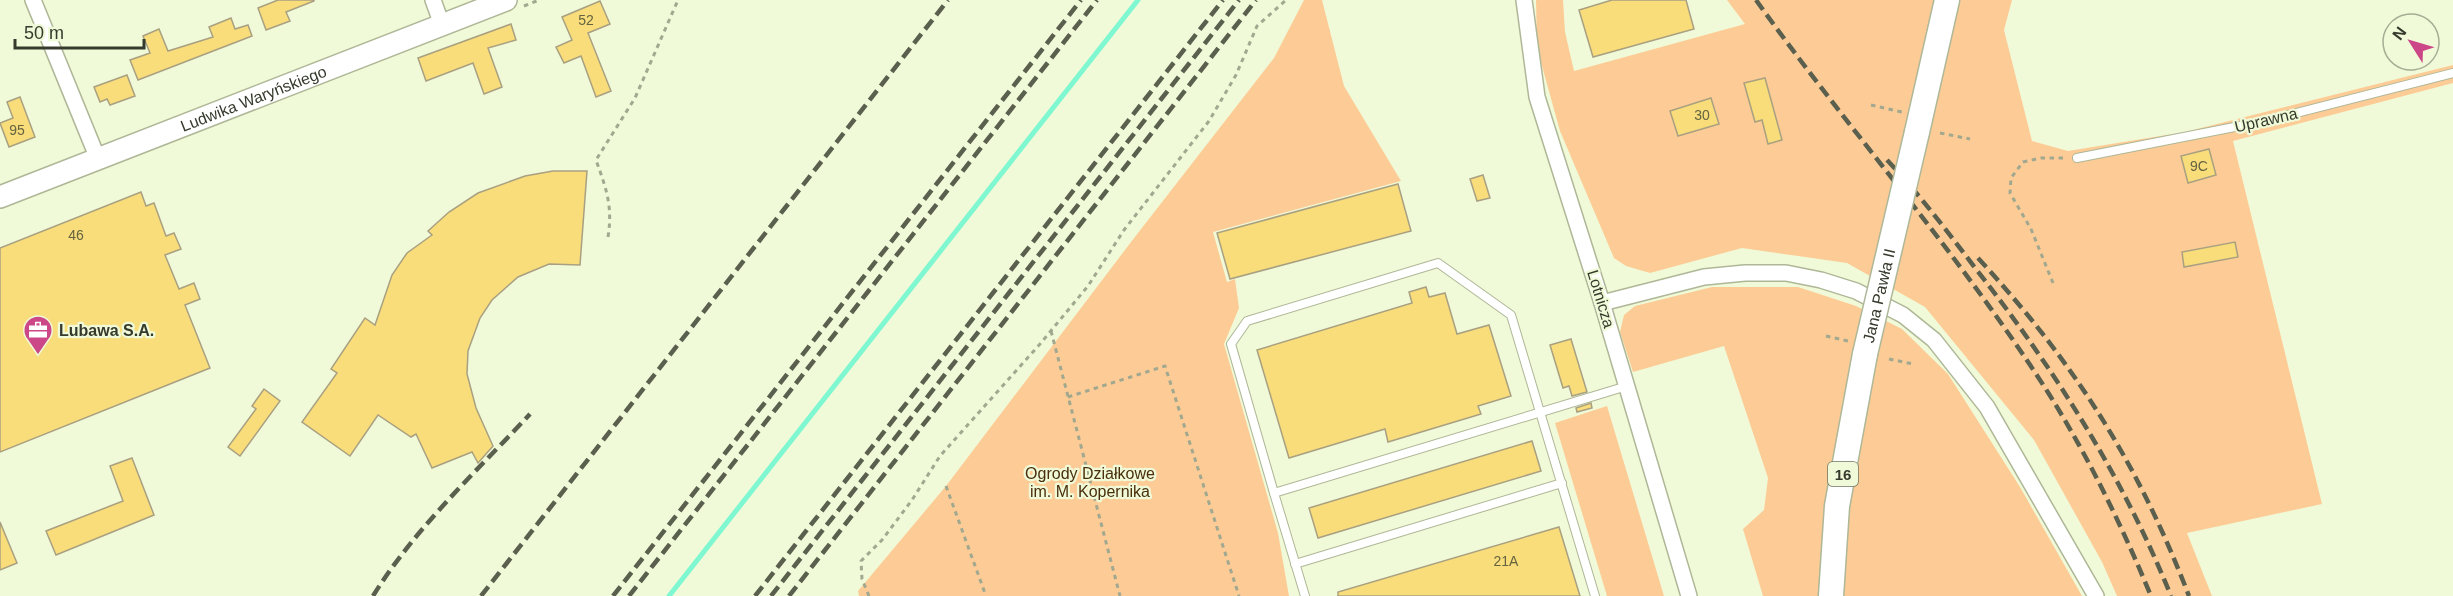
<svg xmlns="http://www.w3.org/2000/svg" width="2453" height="596" font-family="Arial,sans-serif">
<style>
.green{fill:#fdcc96}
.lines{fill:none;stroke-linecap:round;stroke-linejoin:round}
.stream{stroke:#7ff7d1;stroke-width:5}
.building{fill:#f8dd7a;stroke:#a9a081;stroke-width:1.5}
.lane-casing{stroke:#aeb797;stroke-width:10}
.street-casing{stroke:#aeb797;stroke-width:18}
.secondary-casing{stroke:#aeb797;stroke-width:24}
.primary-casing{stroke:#aeb797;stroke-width:27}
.path{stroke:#a1a88f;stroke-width:3;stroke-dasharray:4.5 4.5;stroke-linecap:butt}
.lane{stroke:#fff;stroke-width:8}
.street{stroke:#fff;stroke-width:15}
.secondary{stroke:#fff;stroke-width:21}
.primary{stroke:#fff;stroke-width:24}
.rail{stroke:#5a5f4e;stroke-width:4.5;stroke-dasharray:12 6;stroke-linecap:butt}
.primary-bridge-casing{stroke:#aeb797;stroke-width:27;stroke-linecap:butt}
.primary-bridge{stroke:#fff;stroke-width:24}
.labels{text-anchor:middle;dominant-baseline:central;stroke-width:4.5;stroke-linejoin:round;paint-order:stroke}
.number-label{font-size:14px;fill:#666340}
.shield{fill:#f0fad8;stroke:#6e7460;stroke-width:1.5}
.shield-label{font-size:15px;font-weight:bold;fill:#363a2d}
.street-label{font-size:16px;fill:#363a2d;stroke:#f0fad8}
.poi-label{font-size:16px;font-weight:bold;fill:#363a2d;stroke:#f0fad8;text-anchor:start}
.park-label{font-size:16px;fill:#4a2f0d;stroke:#f0fad8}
</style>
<rect width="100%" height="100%" fill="#f0fad8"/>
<g class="green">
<path d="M 1304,0 L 1322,0 L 1344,86 L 1401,181 L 1213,232 L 1227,282 L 1235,279 L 1239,308 L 1224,344 L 1278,533 L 1289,596 L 859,596 L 858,591 L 946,486 L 1131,242 L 1274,58 Z"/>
<path d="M 1536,0 L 1563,0 L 1565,32 L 1574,71 L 1745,24 L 1727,0 L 2012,0 L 2004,30 L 2032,141 L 2068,151 L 2185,132 L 2453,65 L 2453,83 L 2233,141 L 2322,504 L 2187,533 L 2212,596 L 2117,596 L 2102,562 L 2034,440 L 1925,307 L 1847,263 L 1742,248 L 1650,273 L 1626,266 L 1614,258 L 1560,131 L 1537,48 Z"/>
<path d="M 1712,287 L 1798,287 L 1856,306 L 1902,329 L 1948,374 L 2020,487 L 2082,596 L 1763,596 L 1743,529 L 1764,510 L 1768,478 L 1724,346 L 1633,372 L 1620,332 L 1624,315 L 1635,306 Z"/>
<path d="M 1607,406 L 1664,596 L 1607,596 L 1555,423 Z"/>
</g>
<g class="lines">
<path class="stream" d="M 669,596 L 1138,0"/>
</g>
<g class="building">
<path d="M 278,0 L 314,0 L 314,1 L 286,12 L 290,21 L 266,30 L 258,8 Z"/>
<path d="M 1612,0 L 1686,0 L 1694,29 L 1593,57 L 1579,10 Z"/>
<path d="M 600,1 L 610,24 L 588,33 L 611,91 L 596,97 L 581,56 L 564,63 L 556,47 L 572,40 L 562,17 Z"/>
<path d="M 231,18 L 235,29 L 248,25 L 252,36 L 138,80 L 130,60 L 150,53 L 143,36 L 159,29 L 168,51 L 213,37 L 209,27 Z"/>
<path d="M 511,24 L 516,40 L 488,48 L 502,87 L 484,94 L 473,63 L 426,81 L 418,58 Z"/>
<path d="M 127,75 L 135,96 L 110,105 L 107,99 L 100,102 L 94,87 Z"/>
<path d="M 1765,78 L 1782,140 L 1768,144 L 1762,120 L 1755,122 L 1744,83 Z"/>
<path d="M 20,97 L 35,137 L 9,147 L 0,123 L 13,118 L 7,102 Z"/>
<path d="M 1711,98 L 1719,124 L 1678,136 L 1670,111 Z"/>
<path d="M 2209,149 L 2216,175 L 2188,183 L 2181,156 Z"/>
<path d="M 553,171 L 587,171 L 580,265 L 549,264 L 518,277 L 492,300 L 480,318 L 468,351 L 467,374 L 476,408 L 493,446 L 478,463 L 472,452 L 432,468 L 416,434 L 411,437 L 378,415 L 350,456 L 302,422 L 337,373 L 331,369 L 365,318 L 375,325 L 392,275 L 407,253 L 432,235 L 428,231 L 449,212 L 478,193 L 525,176 Z"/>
<path d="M 1483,175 L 1490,198 L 1477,201 L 1470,179 Z"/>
<path d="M 1398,184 L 1411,231 L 1230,279 L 1217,233 Z"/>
<path d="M 141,192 L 146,206 L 154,203 L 166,236 L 174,233 L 181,249 L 165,255 L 179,289 L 194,283 L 200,299 L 185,305 L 210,368 L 0,452 L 0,248 Z"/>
<path d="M 2235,242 L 2238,257 L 2184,267 L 2182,252 Z"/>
<path d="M 1426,287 L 1429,297 L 1445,293 L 1457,334 L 1489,325 L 1511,396 L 1478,406 L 1481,414 L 1388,442 L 1385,429 L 1289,458 L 1257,350 L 1412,303 L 1409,292 Z"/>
<path d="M 1571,339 L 1587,392 L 1572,396 L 1569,386 L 1563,388 L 1550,345 Z"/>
<path d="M 264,389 L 280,401 L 240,456 L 228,447 L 256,409 L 252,406 Z"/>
<path d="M 1591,403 L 1592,408 L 1577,412 L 1576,408 Z"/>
<path d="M 1532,441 L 1541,471 L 1318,538 L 1309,508 Z"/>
<path d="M 132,458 L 154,515 L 56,555 L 46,531 L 123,501 L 110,466 Z"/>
<path d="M 0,522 L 17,563 L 0,570 Z"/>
<path d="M 1559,527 L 1580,596 L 1338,596 L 1338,592 Z"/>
</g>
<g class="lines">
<g class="lane-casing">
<g id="lane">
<path d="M 2077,158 L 2265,121 L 2453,73"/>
<path d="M 1274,493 L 1231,344 L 1247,321 L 1438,263 L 1511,315 L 1595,596"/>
<path d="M 1295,564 L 1562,483"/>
<path d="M 1305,596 L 1274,493 L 1627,386"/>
</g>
</g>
<g class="street-casing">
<g id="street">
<path d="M 33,0 L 98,159"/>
<path d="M 433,0 L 442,25"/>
<path d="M 1524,0 L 1537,97 L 1602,303 L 1689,596"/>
<path d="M 1602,303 L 1704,277 L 1745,273 L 1786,273 L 1821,280 L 1856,291 L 1903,315 L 1934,340 L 1987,407 L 2096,596"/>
</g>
</g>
<g class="secondary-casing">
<g id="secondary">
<path id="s1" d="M 0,197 L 506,0"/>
</g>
</g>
<g class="primary-casing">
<g id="primary">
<path d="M 1917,132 L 1947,0"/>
<path d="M 1831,596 L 1837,506 L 1865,354"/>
</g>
</g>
<g class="path">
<path d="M 524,6 L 539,0"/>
<path d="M 1871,105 L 1902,112"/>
<path d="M 1940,133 L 1970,139"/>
<path d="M 608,237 C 613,206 606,188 596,160 L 635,98 L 678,0"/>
<path d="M 2053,283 L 2031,229 L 2010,193 L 2011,178 L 2023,162 L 2041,158 L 2067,158"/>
<path d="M 1051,331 L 1120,596"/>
<path d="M 1826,336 L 1848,341"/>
<path d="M 1889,359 L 1913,364"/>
<path d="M 1068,397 L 1165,366 L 1239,596"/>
<path d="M 946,486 L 986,596"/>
<path d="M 869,596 L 862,579 L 861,561 L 882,540 L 912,500 L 940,456 L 1040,344 L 1088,286 L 1124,230 L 1209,121 L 1236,75 L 1257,26 L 1286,0"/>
</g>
<use href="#lane" class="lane"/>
<use href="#street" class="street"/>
<use href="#secondary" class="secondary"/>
<use href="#primary" class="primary"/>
<g class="rail">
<path d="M 1756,0 C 1851,133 1961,256 2049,394 C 2089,458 2122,526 2151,596"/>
<path d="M 1887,160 C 1919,194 1947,231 1976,269 C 2055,370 2123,477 2171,596"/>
<path d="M 1978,258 C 2074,362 2138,463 2189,596"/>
<path d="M 373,596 C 415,528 476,472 530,414"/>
<path d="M 481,596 L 948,0"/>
<path d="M 613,596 L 1081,0"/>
<path d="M 629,596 L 1097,0"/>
<path d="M 755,596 L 1223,0"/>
<path d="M 771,596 L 1239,0"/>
<path d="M 789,596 L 1256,0"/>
</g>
<g class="primary-bridge-casing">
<g id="primary-bridge">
<path id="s2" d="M 1865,354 L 1917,132"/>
</g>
</g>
<use href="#primary-bridge" class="primary-bridge"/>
</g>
<defs>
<g id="office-pin" transform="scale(1.5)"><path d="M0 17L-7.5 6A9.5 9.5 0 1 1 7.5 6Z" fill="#cc4788" stroke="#f0fad8"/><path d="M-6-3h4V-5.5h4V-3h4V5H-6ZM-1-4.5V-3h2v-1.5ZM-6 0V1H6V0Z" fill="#fff"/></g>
</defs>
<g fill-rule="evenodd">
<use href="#office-pin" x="38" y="330"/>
</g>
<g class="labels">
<g class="number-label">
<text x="586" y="20">52</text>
<text x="1702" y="115">30</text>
<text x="17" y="130">95</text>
<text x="2199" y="166">9C</text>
<text x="76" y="235">46</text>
<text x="1506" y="561">21A</text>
</g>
<rect class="shield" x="1828" y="462" width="30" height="24" rx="4.5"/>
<g class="shield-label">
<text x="1843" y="474">16</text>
</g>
<g class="street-label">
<text stroke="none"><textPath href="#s1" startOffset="272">Ludwika Waryńskiego</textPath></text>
<text transform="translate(2266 120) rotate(-13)">Uprawna</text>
<text stroke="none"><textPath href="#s2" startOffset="60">Jana Pawła II</textPath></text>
<text transform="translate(1601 299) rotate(73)">Lotnicza</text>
</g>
<g class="poi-label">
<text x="59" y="330">Lubawa S.A.</text>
</g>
<g class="park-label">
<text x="1090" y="473">Ogrody Działkowe<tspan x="1090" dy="18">im. M. Kopernika</tspan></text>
</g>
</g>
<g transform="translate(2411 42) rotate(307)"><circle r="28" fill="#f0fad8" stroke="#a6ad94" stroke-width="1.5"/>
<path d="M0-4.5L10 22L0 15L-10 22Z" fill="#cc4788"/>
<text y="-9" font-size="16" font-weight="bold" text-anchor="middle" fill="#363a2d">N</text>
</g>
<path d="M15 39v9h129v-9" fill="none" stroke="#363a2d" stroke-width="3"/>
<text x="24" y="39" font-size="18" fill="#363a2d" stroke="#f0fad8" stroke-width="4.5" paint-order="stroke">50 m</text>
</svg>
